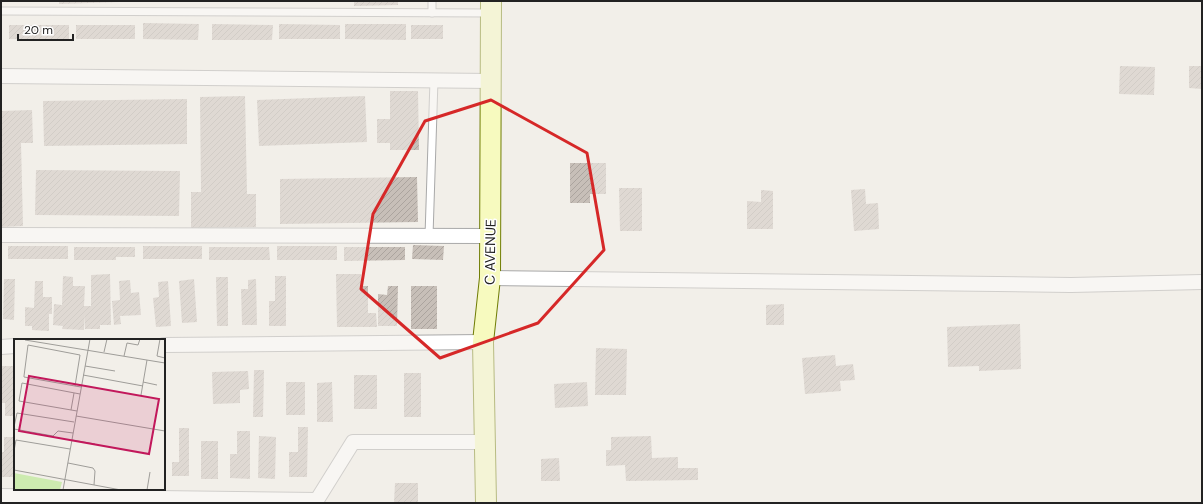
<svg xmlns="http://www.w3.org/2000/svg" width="1203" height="504" font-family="'DM Sans',sans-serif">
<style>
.building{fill:url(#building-hatch)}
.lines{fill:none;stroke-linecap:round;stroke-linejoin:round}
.lane-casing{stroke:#a9a9a9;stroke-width:9}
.street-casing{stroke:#a9a9a9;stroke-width:16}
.secondary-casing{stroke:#707d05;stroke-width:22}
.lane{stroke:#fff;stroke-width:7}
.street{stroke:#fff;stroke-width:14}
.secondary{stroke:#f7fabf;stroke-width:20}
.marked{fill:none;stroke:#d62828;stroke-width:3;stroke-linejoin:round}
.labels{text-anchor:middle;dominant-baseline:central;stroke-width:3;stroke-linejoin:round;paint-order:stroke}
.street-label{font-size:14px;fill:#222;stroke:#fff}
.inset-road{fill:none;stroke:#9f9d99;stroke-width:1}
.view{fill:#c2185b;fill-opacity:0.15;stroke:#c2185b;stroke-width:2}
.inset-edge{fill:none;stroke:#222;stroke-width:2}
</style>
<defs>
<pattern id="building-hatch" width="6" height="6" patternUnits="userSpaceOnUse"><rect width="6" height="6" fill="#c7bfb8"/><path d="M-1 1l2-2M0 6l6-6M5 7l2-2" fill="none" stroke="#aba49e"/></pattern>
</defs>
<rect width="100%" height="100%" fill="#f2efe9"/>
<g class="building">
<path d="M 59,1 L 119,1 L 119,2 L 59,4 Z"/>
<path d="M 354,1 L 398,1 L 398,5 L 354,6 Z"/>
<path d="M 143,23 L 199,24 L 198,40 L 143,39 Z"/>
<path d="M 212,24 L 273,25 L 272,40 L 212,40 Z"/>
<path d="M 279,24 L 340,25 L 340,39 L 279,39 Z"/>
<path d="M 345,24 L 406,24 L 406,40 L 345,39 Z"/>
<path d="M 9,25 L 69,25 L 69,40 L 9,39 Z"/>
<rect x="76" y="25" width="59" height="14"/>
<rect x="411" y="25" width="32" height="14"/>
<path d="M 1120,66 L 1155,67 L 1154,95 L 1119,94 Z"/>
<path d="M 1189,66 L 1202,66 L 1202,89 L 1189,88 Z"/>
<path d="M 390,91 L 418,91 L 419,150 L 390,150 L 390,143 L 377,143 L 377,119 L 390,119 Z"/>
<path d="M 245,96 L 247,194 L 256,194 L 256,227 L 191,228 L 191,192 L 201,192 L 200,97 Z"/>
<path d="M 365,96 L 367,142 L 259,146 L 257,100 Z"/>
<path d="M 187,99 L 187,144 L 44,146 L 43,101 Z"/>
<path d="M 32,110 L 33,143 L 21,143 L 23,226 L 1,227 L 1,111 Z"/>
<path d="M 570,163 L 606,163 L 606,194 L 590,194 L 590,203 L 570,203 Z"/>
<path d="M 36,170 L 180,171 L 179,216 L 35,215 Z"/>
<path d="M 417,177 L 418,222 L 280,224 L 280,179 Z"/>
<path d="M 619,188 L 642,188 L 642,231 L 620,231 Z"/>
<path d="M 865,189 L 866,204 L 878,203 L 879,229 L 854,231 L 851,190 Z"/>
<path d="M 761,190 L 773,191 L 773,229 L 747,229 L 747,201 L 761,202 Z"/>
<path d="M 413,245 L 444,246 L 443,260 L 412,259 Z"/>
<rect x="8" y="246" width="60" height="13"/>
<rect x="143" y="246" width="59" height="13"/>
<rect x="277" y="246" width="60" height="14"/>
<path d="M 74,247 L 135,247 L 135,257 L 116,257 L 116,260 L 74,260 Z"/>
<path d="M 209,247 L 269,247 L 270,260 L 209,260 Z"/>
<path d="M 344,247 L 405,247 L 405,260 L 344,261 Z"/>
<path d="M 110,274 L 111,325 L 100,325 L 100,329 L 85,329 L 84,315 L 84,330 L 62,329 L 63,326 L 53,325 L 54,304 L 62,305 L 63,276 L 73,277 L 73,286 L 85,286 L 84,306 L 91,306 L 91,275 Z"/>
<path d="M 336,274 L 361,274 L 361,286 L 368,286 L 368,313 L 376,313 L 377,327 L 337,327 Z"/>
<path d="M 275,276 L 286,276 L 286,326 L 269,326 L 269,301 L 275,301 Z"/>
<path d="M 216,277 L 228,277 L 228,326 L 217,326 Z"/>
<path d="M 4,279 L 15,279 L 14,320 L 3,319 Z"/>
<path d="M 194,279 L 197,322 L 182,323 L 179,281 Z"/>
<path d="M 256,279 L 257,325 L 242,325 L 241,289 L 248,289 L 248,280 Z"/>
<path d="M 130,280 L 131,293 L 139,292 L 141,315 L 120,316 L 121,324 L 114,325 L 112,301 L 120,300 L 119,281 Z"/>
<path d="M 35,281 L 43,281 L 43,297 L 52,297 L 52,314 L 49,314 L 49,331 L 32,330 L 32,326 L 25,326 L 25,307 L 34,308 Z"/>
<path d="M 168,281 L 171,326 L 156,327 L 153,298 L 159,297 L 158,282 Z"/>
<path d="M 388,286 L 398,286 L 397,326 L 378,326 L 378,294 L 387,295 Z"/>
<rect x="411" y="286" width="26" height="43"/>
<path d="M 784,304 L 784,325 L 766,325 L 766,305 Z"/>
<path d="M 1020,324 L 1021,369 L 979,371 L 979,366 L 948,367 L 947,327 Z"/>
<path d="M 596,348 L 627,349 L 626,395 L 595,395 Z"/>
<path d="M 835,355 L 836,366 L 853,364 L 855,380 L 840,381 L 841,391 L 805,394 L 802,358 Z"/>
<path d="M 1,366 L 15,366 L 15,416 L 5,416 L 5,403 L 1,403 Z"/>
<path d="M 254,370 L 264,370 L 263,417 L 253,417 Z"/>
<path d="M 248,371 L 249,389 L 240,390 L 240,403 L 213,404 L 212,372 Z"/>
<rect x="404" y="373" width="17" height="44"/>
<rect x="354" y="375" width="23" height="34"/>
<rect x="286" y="382" width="19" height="33"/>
<path d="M 332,382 L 333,422 L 317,422 L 317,383 Z"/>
<path d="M 587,382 L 588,406 L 555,408 L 554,384 Z"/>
<path d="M 298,427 L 308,427 L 307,477 L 289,477 L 289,452 L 298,452 Z"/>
<path d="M 179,428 L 189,428 L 189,476 L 172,476 L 172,462 L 179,462 Z"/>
<path d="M 237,431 L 250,431 L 250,479 L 230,478 L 230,454 L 237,454 Z"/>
<path d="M 259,436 L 276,437 L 275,479 L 258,478 Z"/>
<path d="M 651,436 L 652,458 L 678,457 L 678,468 L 698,468 L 698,480 L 626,481 L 625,465 L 606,466 L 606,450 L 611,450 L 611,437 Z"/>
<path d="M 4,437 L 15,437 L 14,477 L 1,477 L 1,452 L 4,452 Z"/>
<rect x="201" y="441" width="17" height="38"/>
<path d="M 559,458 L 560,481 L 541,481 L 541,459 Z"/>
<path d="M 395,483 L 418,483 L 418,503 L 394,503 Z"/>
</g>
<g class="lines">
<g class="lane-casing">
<g id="lane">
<path d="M 1,11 L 491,13"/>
<path d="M 432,13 L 432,1"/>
<path d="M 429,236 L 434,80"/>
</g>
</g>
<g class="street-casing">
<g id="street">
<path d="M 1,76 L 491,81"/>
<path d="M 1,235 L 490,236"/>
<path d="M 490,278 L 1071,285 L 1202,282"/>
<path d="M 164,345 L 483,342"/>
<path d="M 1,347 L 15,346"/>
<path d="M 1,496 L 317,500 L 353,442 L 485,442"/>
</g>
</g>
<g class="secondary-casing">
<path id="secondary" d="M 486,503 L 483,342 L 490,278 L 491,1"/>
</g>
<use href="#lane" class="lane"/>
<use href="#street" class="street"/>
<use href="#secondary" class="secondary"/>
</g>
<path d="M0 0H1203V504H0ZM 491,100 L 587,153 L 604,250 L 538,323 L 440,358 L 361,289 L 373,214 L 425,121 Z" fill="#f2efe9" fill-opacity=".55" fill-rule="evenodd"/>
<path class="marked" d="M 491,100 L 587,153 L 604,250 L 538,323 L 440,358 L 361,289 L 373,214 L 425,121 Z"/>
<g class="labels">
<g class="street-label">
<text transform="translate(490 252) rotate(-89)">C AVENUE</text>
</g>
</g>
<g transform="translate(14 339)">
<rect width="151" height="151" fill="#f2efe9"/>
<path d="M 0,134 L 48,143 L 46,151 L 0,151 Z" fill="#cdebb0"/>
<path class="inset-road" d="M 146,0 L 143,17 L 151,19M 11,1 L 151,24M 90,13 L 93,0M 110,17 L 113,4 L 124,6 L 126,0M 71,27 L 101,32M 69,36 L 129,47M 129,43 L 143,46M 61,47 L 66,16 L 14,6 L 10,37 L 10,38 L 61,47 L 67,48M 127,56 L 133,21M 57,71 L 60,54M 63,72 L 5,62 L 8,44 L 66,55M 62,77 L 151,92M 0,88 L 3,74 L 60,83M 0,90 L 39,97 L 44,92 L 59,94M 58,101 L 81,105M 0,112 L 2,101 L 56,110M 54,124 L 79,129 L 81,132 L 80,146M 0,131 L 107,151M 49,151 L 76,0M 133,151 L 136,133"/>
<path class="view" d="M 15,37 L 145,60 L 135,115 L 5,92 Z"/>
<rect width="151" height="151" class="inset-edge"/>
</g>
<rect width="1203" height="504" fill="none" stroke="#222222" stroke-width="4"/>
<path d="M18 34v6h55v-6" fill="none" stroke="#222222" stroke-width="2"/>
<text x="24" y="34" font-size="12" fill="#222222" stroke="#ffffff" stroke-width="3" paint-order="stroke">20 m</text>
</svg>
